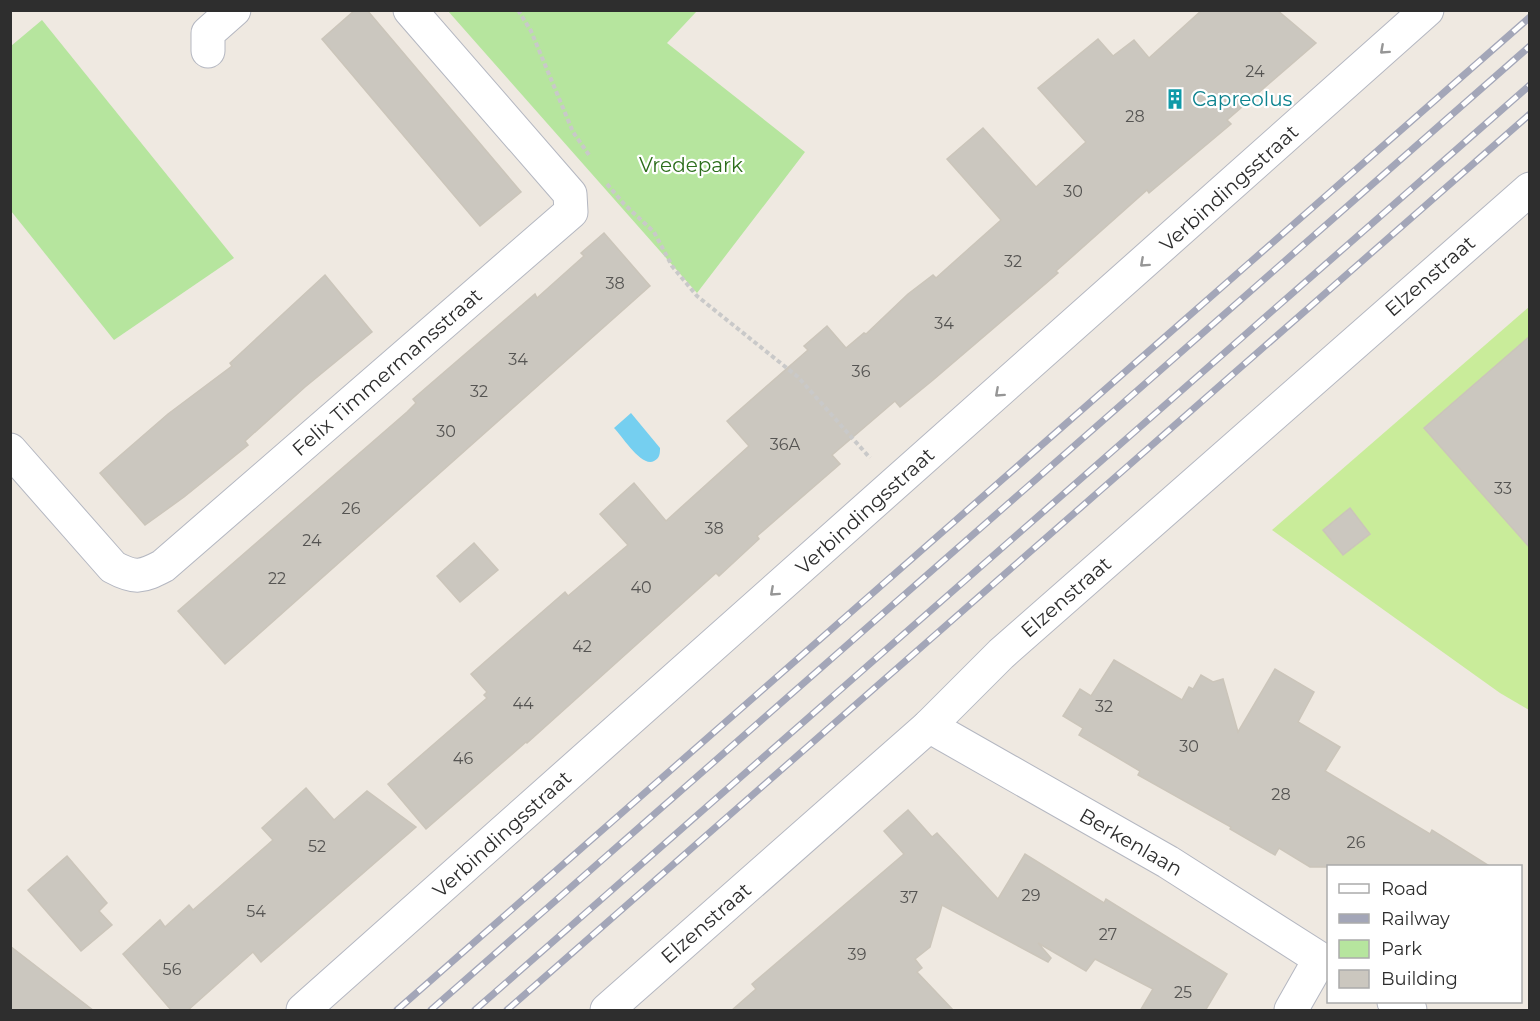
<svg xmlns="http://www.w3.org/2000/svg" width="1540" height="1021" font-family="Montserrat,sans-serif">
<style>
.green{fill:#b6e59e}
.pitch{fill:#c9ec9a}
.water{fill:#75cff0}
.building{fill:#cbc7bf;stroke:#cbc5ba;stroke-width:1.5}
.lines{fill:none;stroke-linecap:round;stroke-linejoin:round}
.minor-casing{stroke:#b4b7c1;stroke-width:35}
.path{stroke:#c9c9c9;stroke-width:4;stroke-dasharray:4.5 3;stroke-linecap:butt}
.minor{stroke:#fff;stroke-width:33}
.rail-casing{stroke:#a3a6b8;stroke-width:7}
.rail{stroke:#fff;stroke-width:4.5;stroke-dasharray:14;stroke-linecap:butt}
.oneway{stroke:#969696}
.labels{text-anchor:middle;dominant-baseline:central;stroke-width:4.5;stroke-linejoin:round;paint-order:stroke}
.number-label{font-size:16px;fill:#555452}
.culture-label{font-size:20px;fill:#0d838f;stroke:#fff;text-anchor:start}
.park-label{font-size:20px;fill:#2c6e1b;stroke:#fff}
.street-label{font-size:20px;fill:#2e2e2e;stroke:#fff}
</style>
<rect width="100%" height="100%" fill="#efe9e1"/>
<g class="green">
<path d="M 448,11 L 697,11 L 667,43 L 805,152 L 697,293 Z"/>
<path d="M 42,20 L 234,258 L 114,340 L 11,211 L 11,46 Z"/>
</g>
<path class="pitch" d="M 1529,307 L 1529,710 L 1500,693 L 1272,530 Z"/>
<path class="water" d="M 631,413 L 660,448 C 660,453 660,458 654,461 C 642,468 622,436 614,428 Z"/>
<g class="building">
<path d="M 355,10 L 367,10 L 521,192 L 480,226 L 322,39 Z"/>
<path d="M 1202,10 L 1277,10 L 1316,43 L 1227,120 L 1231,124 L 1149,193 L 1147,190 L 1056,271 L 1058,273 L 933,380 L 900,407 L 895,401 L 832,455 L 840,464 L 757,536 L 759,539 L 719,576 L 716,573 L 527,743 L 526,742 L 426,829 L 388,784 L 487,698 L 484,695 L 487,692 L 471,674 L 565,592 L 568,596 L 628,545 L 600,514 L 634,483 L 666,521 L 749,446 L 727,421 L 808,350 L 804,346 L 827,326 L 846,348 L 864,333 L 866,334 L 908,294 L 933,275 L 936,278 L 1001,220 L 947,159 L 983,128 L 1036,187 L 1086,142 L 1038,88 L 1098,39 L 1113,56 L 1134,40 L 1149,58 Z"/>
<path d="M 604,233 L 650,286 L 225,664 L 178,611 L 407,412 L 416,403 L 413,399 L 435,380 L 535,294 L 537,298 L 584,256 L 581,253 Z"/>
<path d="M 325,275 L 372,332 L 305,387 L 245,441 L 248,445 L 184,497 L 145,525 L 100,473 L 168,414 L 232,366 L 230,363 Z"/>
<path d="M 1530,336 L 1530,548 L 1424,428 Z"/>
<path d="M 1350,508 L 1370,534 L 1343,555 L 1323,530 Z"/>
<path d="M 474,543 L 498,570 L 460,602 L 437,576 Z"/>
<path d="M 1114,660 L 1182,700 L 1189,687 L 1193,689 L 1201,675 L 1213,682 L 1223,679 L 1238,732 L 1275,669 L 1314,692 L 1298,722 L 1340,747 L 1325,771 L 1430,834 L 1432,830 L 1491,867 L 1310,867 L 1279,848 L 1275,855 L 1230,829 L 1231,827 L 1138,775 L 1140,771 L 1079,735 L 1083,728 L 1063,716 L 1080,689 L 1091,696 Z"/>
<path d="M 306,788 L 334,820 L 367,791 L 416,827 L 261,962 L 253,952 L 187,1011 L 172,1011 L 123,954 L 160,920 L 165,927 L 189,905 L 193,910 L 273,840 L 262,828 Z"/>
<path d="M 908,810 L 932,837 L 937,833 L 998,899 L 1025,854 L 1104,903 L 1106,899 L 1227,974 L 1205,1011 L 1140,1011 L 1153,989 L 1095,959 L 1086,971 L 1038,943 L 1051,958 L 1048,962 L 942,905 L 930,947 L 915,959 L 922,968 L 917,972 L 954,1011 L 731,1011 L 756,989 L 752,984 L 904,854 L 884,831 Z"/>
<path d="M 67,856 L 107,903 L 99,911 L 112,925 L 81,951 L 28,890 Z"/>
<path d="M 10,946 L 94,1011 L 10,1011 Z"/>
</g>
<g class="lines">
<g class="minor-casing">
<g id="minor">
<path d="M 208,51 L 208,33 L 234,10"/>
<path d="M 10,450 L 113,567 C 135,579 142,577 163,566 L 571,212 L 570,194 L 410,10"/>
<path d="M 929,726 L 1168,862 L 1328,964"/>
<path d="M 1394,1002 L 1410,1010"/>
<path d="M 303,1010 L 1427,10"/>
<path d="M 607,1010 L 929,726 L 1001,654 L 1530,189"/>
<path d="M 1291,1010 L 1320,959"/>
</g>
</g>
<g class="path">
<path d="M 518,10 L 531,31 L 573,132 L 589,155"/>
<path d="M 607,184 L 624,204 L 654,232 L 672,266 L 697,296 L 798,377 L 870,458"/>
</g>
<use href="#minor" class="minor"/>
<g class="rail-casing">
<g id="rail">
<path d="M 397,1010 L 1530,17"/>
<path d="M 431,1010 L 1530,46"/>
<path d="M 475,1010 L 1530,85"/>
<path d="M 507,1010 L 1530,114"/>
</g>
</g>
<use href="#rail" class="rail"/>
</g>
<defs><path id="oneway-chevron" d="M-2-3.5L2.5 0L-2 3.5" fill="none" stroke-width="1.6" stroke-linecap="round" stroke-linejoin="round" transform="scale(1.5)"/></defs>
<g class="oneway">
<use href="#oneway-chevron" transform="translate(1384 50) rotate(138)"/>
<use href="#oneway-chevron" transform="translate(1144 263) rotate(138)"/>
<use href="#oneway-chevron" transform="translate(999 393) rotate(138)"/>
<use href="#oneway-chevron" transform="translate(774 592) rotate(138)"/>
</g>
<defs>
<g id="building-bare" transform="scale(1.62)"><path d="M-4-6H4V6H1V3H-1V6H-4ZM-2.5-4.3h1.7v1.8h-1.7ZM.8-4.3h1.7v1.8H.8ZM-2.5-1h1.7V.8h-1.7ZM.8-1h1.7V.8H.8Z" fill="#0f9aa8" stroke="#fff" stroke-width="2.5" paint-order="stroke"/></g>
</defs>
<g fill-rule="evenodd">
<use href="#building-bare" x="1175" y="99"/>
</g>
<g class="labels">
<g class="number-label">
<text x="1255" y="71">24</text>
<text x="1135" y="116">28</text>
<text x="1073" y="191">30</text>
<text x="1013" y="261">32</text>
<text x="615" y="283">38</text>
<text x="944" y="323">34</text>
<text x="518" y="359">34</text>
<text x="861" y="371">36</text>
<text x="479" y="391">32</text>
<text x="446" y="431">30</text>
<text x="785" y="444">36A</text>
<text x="1503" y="488">33</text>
<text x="351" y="508">26</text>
<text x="714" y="528">38</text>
<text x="312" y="540">24</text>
<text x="277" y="578">22</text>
<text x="641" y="587">40</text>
<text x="582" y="646">42</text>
<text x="523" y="703">44</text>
<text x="1104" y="706">32</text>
<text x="1189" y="746">30</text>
<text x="463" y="758">46</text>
<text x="1281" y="794">28</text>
<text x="1356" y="842">26</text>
<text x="317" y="846">52</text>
<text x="1031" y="895">29</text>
<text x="909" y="897">37</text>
<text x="256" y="911">54</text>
<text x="1108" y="934">27</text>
<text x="857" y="954">39</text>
<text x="172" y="969">56</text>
<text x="1183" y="992">25</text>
</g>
<g class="culture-label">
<text x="1192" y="99">Capreolus</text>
</g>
<g class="park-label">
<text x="691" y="165">Vredepark</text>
</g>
<g class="street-label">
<text transform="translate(1229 188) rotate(-42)">Verbindingsstraat</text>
<text transform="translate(1430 276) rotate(-41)">Elzenstraat</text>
<text transform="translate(387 372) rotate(-41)">Felix Timmermansstraat</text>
<text transform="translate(865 511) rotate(-42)">Verbindingsstraat</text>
<text transform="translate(1066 597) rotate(-41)">Elzenstraat</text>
<text transform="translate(502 834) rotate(-42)">Verbindingsstraat</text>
<text transform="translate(1131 842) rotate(30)">Berkenlaan</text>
<text transform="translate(706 923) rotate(-41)">Elzenstraat</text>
</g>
</g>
<rect width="1540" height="1021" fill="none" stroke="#2e2e2e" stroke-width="24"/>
<rect x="1327" y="865" width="195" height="138" fill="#ffffff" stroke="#ababab" stroke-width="1.5"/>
<rect x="1339" y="884" width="30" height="9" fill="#ffffff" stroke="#ababab" stroke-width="1.5"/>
<text x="1381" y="895" font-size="18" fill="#2e2e2e">Road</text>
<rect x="1339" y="914" width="30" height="9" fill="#a3a6b8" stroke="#ababab" stroke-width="1.5"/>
<text x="1381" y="925" font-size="18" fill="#2e2e2e">Railway</text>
<rect x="1339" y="940" width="30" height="18" fill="#b6e59e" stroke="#ababab" stroke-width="1.5"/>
<text x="1381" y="955" font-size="18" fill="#2e2e2e">Park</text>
<rect x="1339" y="970" width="30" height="18" fill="#cbc7bf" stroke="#ababab" stroke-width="1.5"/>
<text x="1381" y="985" font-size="18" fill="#2e2e2e">Building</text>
</svg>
